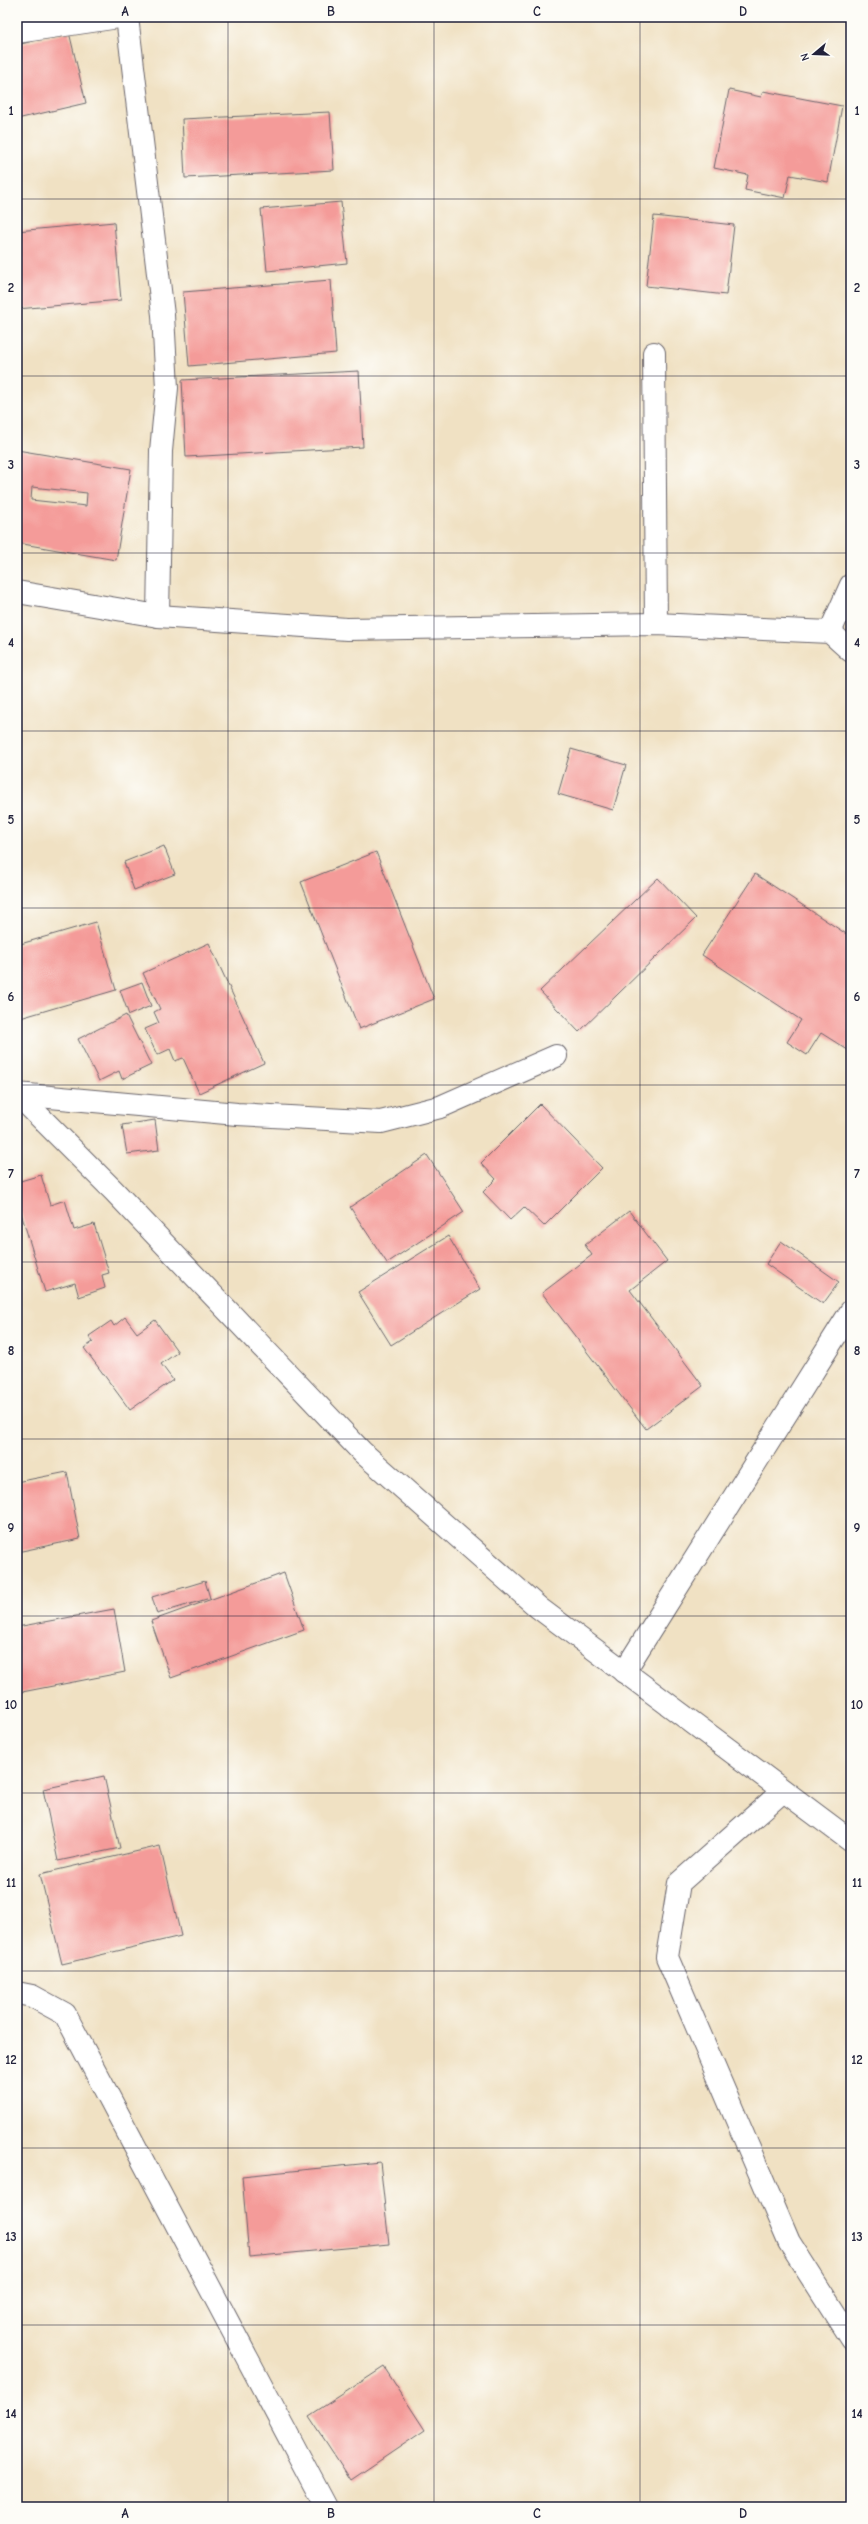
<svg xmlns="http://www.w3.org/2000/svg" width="868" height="2524" font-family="'Comic Neue',sans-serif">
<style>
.building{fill:#f49b99;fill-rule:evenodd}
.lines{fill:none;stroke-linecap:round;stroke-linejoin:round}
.minor-casing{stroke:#6a656b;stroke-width:24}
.minor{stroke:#fff;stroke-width:22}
.grid{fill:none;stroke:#22223b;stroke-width:1;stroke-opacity:0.55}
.neatline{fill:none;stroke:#22223b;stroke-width:1.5}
.grid-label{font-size:13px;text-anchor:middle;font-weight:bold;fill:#22223b}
</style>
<rect width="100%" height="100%" fill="#fdfcf7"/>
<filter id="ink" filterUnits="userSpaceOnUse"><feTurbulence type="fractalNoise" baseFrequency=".025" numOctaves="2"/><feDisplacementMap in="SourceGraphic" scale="8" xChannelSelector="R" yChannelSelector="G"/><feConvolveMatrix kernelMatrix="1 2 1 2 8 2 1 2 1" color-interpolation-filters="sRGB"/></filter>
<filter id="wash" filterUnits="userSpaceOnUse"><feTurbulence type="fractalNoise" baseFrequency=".012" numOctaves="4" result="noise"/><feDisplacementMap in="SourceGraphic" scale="16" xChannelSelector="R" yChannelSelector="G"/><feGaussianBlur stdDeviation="0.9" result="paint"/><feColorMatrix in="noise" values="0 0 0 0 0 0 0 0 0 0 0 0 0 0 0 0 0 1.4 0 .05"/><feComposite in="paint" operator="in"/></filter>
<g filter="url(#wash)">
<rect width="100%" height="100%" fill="#f0e1c3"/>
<g id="blocks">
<g class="building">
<path d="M 69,32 L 86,103 L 17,119 L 17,45 Z"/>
<path d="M 729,90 L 761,97 L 763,91 L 842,106 L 828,182 L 790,175 L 785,198 L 745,190 L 748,175 L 714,168 Z"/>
<path d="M 330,112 L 334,170 L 185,178 L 182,119 Z"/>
<path d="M 341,202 L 347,263 L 267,271 L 261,209 Z"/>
<path d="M 654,216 L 734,225 L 726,295 L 646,286 Z"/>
<path d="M 114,222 L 121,300 L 17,309 L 17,231 Z"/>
<path d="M 331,280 L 336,353 L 189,366 L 183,292 Z"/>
<path d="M 359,371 L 363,447 L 186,457 L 182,380 Z"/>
<path d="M 17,450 L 131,469 L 116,560 L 17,543 ZM 32,487 L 87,493 L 86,506 L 31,500 Z"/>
<path d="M 571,749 L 626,765 L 613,810 L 558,794 Z"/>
<path d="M 164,846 L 175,874 L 134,890 L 124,862 Z"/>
<path d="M 376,852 L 434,999 L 359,1029 L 301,882 Z"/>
<path d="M 755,874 L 851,937 L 851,1052 L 821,1033 L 807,1055 L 787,1042 L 801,1020 L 702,955 Z"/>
<path d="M 658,878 L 696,918 L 579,1032 L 540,991 Z"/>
<path d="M 96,922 L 116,990 L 17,1019 L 17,945 Z"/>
<path d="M 209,943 L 264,1063 L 199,1093 L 183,1058 L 175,1061 L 170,1049 L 157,1055 L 145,1029 L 159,1023 L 154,1012 L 160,1009 L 143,973 Z"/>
<path d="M 142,982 L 151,1006 L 129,1015 L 120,990 Z"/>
<path d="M 126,1015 L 151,1065 L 122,1079 L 119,1071 L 99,1081 L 78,1039 Z"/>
<path d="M 540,1104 L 602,1168 L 544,1226 L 524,1207 L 510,1220 L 483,1192 L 496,1179 L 481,1163 Z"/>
<path d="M 155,1120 L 159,1150 L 127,1154 L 122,1125 Z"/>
<path d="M 427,1155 L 464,1212 L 387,1263 L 350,1207 Z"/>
<path d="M 41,1175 L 50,1205 L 65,1200 L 74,1230 L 94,1224 L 109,1273 L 102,1275 L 105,1288 L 79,1297 L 75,1283 L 45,1292 L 17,1200 L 17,1182 Z"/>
<path d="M 629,1211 L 667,1261 L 630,1290 L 703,1386 L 646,1429 L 542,1293 L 592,1255 L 585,1245 Z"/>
<path d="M 448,1236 L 480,1289 L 391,1345 L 358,1292 Z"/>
<path d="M 781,1241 L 839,1282 L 823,1304 L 766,1264 Z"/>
<path d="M 125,1317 L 137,1333 L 155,1320 L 178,1352 L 161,1364 L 173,1380 L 130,1410 L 84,1348 L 93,1342 L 89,1336 L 111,1321 L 114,1326 Z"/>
<path d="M 67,1472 L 80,1539 L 17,1552 L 17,1482 Z"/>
<path d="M 284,1573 L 304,1630 L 171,1678 L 151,1621 Z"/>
<path d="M 205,1581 L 210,1598 L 157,1614 L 152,1597 Z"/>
<path d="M 114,1609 L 125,1672 L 17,1693 L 17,1627 Z"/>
<path d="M 104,1776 L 120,1848 L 58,1861 L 43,1789 Z"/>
<path d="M 160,1846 L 181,1936 L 62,1964 L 40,1874 Z"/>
<path d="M 380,2162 L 389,2244 L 249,2257 L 242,2176 Z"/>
<path d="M 384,2367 L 425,2430 L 351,2480 L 309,2416 Z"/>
</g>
</g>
</g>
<g filter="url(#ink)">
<use href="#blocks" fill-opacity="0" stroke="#6a656b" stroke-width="1"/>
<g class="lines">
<g class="minor-casing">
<g id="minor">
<path d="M 127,17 L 163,315 L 167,388 L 161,451 L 158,616"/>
<path d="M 17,32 L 119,17"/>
<path d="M 654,353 L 656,624"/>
<path d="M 17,592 L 158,616 L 347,629 L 656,624 L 830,632 L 851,651"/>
<path d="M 830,632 L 851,585"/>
<path d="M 17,1094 L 114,1191 L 362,1452 L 539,1608 L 851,1841"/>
<path d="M 17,1094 L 237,1114 L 381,1122 L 440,1107 L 556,1056"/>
<path d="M 624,1672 L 851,1311"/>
<path d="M 783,1791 L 679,1883 L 667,1957 L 789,2242 L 851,2339"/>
<path d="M 17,1993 L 32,1996 L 65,2014 L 326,2507"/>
</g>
</g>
<use href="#minor" class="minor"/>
</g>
</g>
<path class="grid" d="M 228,17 L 228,2507M 434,17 L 434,2507M 640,17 L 640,2507M 17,199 L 851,199M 17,376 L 851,376M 17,553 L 851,553M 17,731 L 851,731M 17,908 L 851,908M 17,1085 L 851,1085M 17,1262 L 851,1262M 17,1439 L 851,1439M 17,1616 L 851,1616M 17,1793 L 851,1793M 17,1971 L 851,1971M 17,2148 L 851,2148M 17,2325 L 851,2325"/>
<rect width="868" height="2524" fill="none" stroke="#fdfcf7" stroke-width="44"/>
<g transform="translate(814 54) rotate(251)" stroke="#fdfcf7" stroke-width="3" paint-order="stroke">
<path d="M0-3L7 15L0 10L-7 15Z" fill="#22223b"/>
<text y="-6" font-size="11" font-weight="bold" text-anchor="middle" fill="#22223b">N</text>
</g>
<rect x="22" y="22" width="824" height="2480" class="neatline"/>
<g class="grid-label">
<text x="125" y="16">A</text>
<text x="331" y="16">B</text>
<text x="537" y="16">C</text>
<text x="743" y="16">D</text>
<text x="11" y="115">1</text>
<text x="857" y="115">1</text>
<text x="11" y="292">2</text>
<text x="857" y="292">2</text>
<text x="11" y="469">3</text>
<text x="857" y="469">3</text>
<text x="11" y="647">4</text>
<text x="857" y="647">4</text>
<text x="11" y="824">5</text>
<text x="857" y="824">5</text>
<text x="11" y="1001">6</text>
<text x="857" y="1001">6</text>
<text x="11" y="1178">7</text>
<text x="857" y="1178">7</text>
<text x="11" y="1355">8</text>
<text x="857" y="1355">8</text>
<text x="11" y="1532">9</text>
<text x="857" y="1532">9</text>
<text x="11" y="1709">10</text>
<text x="857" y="1709">10</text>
<text x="11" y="1887">11</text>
<text x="857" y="1887">11</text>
<text x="11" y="2064">12</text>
<text x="857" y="2064">12</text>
<text x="11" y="2241">13</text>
<text x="857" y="2241">13</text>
<text x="11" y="2418">14</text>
<text x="857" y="2418">14</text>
<text x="125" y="2518">A</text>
<text x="331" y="2518">B</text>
<text x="537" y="2518">C</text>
<text x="743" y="2518">D</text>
</g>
</svg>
